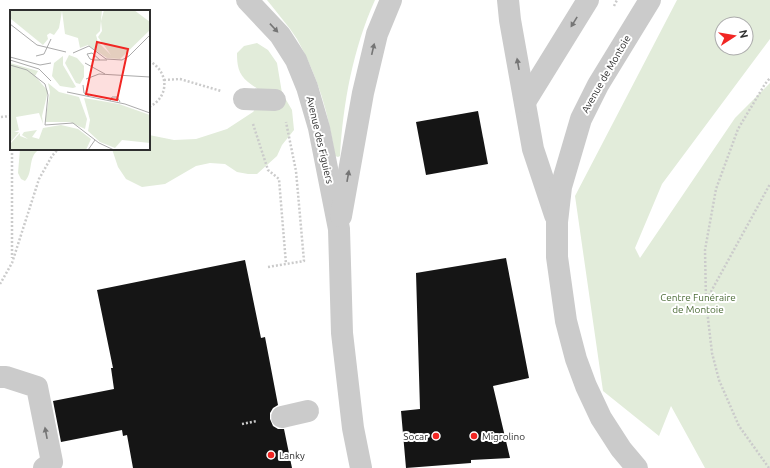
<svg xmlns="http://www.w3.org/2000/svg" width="770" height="468" font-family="Ubuntu,sans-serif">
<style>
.green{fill:#e2ecda;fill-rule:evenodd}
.building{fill:#151515}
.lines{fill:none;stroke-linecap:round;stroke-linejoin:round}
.path{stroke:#cbcbcb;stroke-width:2.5;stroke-dasharray:2 2;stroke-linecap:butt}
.minor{stroke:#cbcbcb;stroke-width:22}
.oneway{fill:#757575}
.poi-dot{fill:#f12623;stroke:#fff;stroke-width:1.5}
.labels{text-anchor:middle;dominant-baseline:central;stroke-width:4;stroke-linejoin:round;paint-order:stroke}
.street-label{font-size:10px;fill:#2e2e2e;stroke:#fff}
.park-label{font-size:10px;fill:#4c6c38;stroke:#fff}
.poi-label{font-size:10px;fill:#2e2e2e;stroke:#fff;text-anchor:start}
.inset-road{fill:none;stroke:#ababab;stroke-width:1}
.view{fill:#f12623;fill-opacity:0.15;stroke:#f12623;stroke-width:2}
.inset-edge{fill:none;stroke:#2e2e2e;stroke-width:2}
</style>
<rect width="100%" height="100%" fill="#fff"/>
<g class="green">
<path d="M 267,0 L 375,0 C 353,49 343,103 340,156 L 338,157 L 335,156 C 329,115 318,76 297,39 C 288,25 277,13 267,0 Z"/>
<path d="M 677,0 L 770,0 L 770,39 L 662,184 L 635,248 L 640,258 L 735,118 L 770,83 L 770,468 L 705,468 L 671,406 L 659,436 L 603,391 L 575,196 ZM 722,24 L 746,24 L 746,48 L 722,48 Z"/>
<path d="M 257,43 L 268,50 L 277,63 L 282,93 L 292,110 L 294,130 L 282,145 L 277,156 L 257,174 L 248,174 L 237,172 L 225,164 L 210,163 L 196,166 L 165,184 L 142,187 L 126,179 L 118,167 L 112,149 L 149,149 L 149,135 L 174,140 L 196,139 L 227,129 L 253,112 L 259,105 L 260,92 C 256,87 253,86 248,82 C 238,74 237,65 237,53 L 244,46 Z"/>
<path d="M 20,149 L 40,149 C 27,156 34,172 25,181 L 21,179 L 18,173 Z"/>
</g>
<g class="building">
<path d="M 478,111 L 488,164 L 426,175 L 416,122 Z"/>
<path d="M 506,258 L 529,378 L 493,386 L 510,458 L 471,460 L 471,463 L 406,468 L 401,411 L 420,409 L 416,273 Z"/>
<path d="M 245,260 L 261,338 L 265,337 L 278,405 L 273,408 L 270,413 L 270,419 L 273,426 L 278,429 L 284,429 L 292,468 L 133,468 L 127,435 L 123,436 L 122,430 L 61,442 L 53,401 L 114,389 L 111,368 L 113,368 L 97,290 Z"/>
</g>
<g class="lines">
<g class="path">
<path d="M 614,6 L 617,0"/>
<path d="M 149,61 C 169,71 170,97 149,107"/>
<path d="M 164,80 L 180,79 L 221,91"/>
<path d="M 1,117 L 11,116"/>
<path d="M 253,124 L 268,170 L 279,179 L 286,264"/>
<path d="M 12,149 L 12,258"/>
<path d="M 268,267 L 304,261 L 296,171 L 286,122"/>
<path d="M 0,284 L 12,263 L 39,179 L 52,156 L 58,149"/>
<path d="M 707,299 L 770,184"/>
<path d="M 242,424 L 257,421"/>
<path d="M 769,468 L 739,426 L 719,380 L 712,353 L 706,301 L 705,250 L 716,189 L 738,129 L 765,84 L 770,78"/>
</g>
<g class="minor">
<path d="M 247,0 L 280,35 L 296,60 L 307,87 L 319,128 L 339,229 L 342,333 L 353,428 L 361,468"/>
<path d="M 508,0 L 510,20 L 533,149 L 555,215"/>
<path d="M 244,99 L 275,100"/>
<path d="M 525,102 L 588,0"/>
<path d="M 341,216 L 363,93 L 377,34 L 391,0"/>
<path d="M 0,377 L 6,377 L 37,387 L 52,462 L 44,468"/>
<path d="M 282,417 L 308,411"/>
<path d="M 637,468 L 621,449 L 601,418 L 586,386 L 576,359 L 566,321 L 557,257 L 557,222 L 561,187 L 581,119 L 598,85 L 650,0"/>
</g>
</g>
<defs><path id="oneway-solid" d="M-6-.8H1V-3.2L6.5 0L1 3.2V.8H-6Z"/></defs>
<g class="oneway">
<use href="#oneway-solid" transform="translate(574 22) rotate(122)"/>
<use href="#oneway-solid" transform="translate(274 28) rotate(47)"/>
<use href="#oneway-solid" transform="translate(373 49) rotate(-77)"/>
<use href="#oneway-solid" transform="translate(518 64) rotate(-100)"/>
<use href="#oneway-solid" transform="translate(348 176) rotate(-80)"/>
<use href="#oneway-solid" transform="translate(46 433) rotate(-101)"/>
</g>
<g class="poi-dot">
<circle cx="436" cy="436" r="4"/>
<circle cx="474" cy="436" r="4"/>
<circle cx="271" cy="455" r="4"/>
</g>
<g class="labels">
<g class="street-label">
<text transform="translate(606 74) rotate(-60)">Avenue de Montoie</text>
<text transform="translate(320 140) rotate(77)">Avenue des Figuiers</text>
</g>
<g class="park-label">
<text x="698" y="297">Centre Funéraire<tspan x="698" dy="12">de Montoie</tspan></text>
</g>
<g class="poi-label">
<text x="428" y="436" text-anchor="end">Socar</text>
<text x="482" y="436">Migrolino</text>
<text x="279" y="455">Lanky</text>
</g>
</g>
<g transform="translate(10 10)">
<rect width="140" height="140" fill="#fff"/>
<path d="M 0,0 L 92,0 L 90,21 L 86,25 L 88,32 L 101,45 L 88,27 L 92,21 L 91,11 L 94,0 L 124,0 L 140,12 L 140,20 L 110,49 L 97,48 L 78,35 L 70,38 L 68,28 L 55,24 L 52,1 L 49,18 L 44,25 L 40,23 L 37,25 L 38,29 L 33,35 L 1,9 ZM 59,45 L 67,48 L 74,56 L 74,67 L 70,74 L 66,73 L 55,53 ZM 53,46 L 53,55 L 66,77 L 63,78 L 50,76 L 42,66 L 44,53 ZM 0,53 L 28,61 L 25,66 L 38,81 L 32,106 L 33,114 L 29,103 L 6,107 L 9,120 L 4,122 L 9,122 L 0,133 ZM 38,73 L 49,82 L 69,87 L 77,109 L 75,119 L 60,112 L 35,112 L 40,82 ZM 74,88 L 109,94 L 140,105 L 140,133 L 112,130 L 105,138 L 90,132 L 78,121 L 80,110 ZM 51,115 L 68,119 L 81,129 L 76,140 L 0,140 L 0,134 L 10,123 L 10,126 L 18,129 L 12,125 L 14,122 L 27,120 L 22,127 L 29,129 L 33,118 Z" fill="#e2ecda"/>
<path class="inset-road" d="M 0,14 L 27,35 L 56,42M 63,43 L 79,36 L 96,49 L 112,50 L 119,46 L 140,25M 26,46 L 34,44 L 41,29M 0,47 L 30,55 L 41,53M 0,50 L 29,59 L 41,71M 90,50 L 82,43 L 77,44 L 80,49 L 84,50 L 97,50M 75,53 L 95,64M 0,55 L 17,60 L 35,74 L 38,85 L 35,115 L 63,113 L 89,133 L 104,140M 76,69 L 89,64 L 140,67M 73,75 L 74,83 L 79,86M 57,82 L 115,94 L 140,103M 100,91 L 102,87 L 107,87 L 110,92M 78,140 L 85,130"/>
<path class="view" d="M 87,32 L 118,39 L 107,90 L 76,84 Z"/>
<rect width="140" height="140" class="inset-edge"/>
</g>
<g transform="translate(734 36) rotate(78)"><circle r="19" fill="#ffffff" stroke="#ababab"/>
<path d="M0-3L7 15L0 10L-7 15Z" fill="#f12623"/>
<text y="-6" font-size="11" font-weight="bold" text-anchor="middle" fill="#2e2e2e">N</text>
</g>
</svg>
